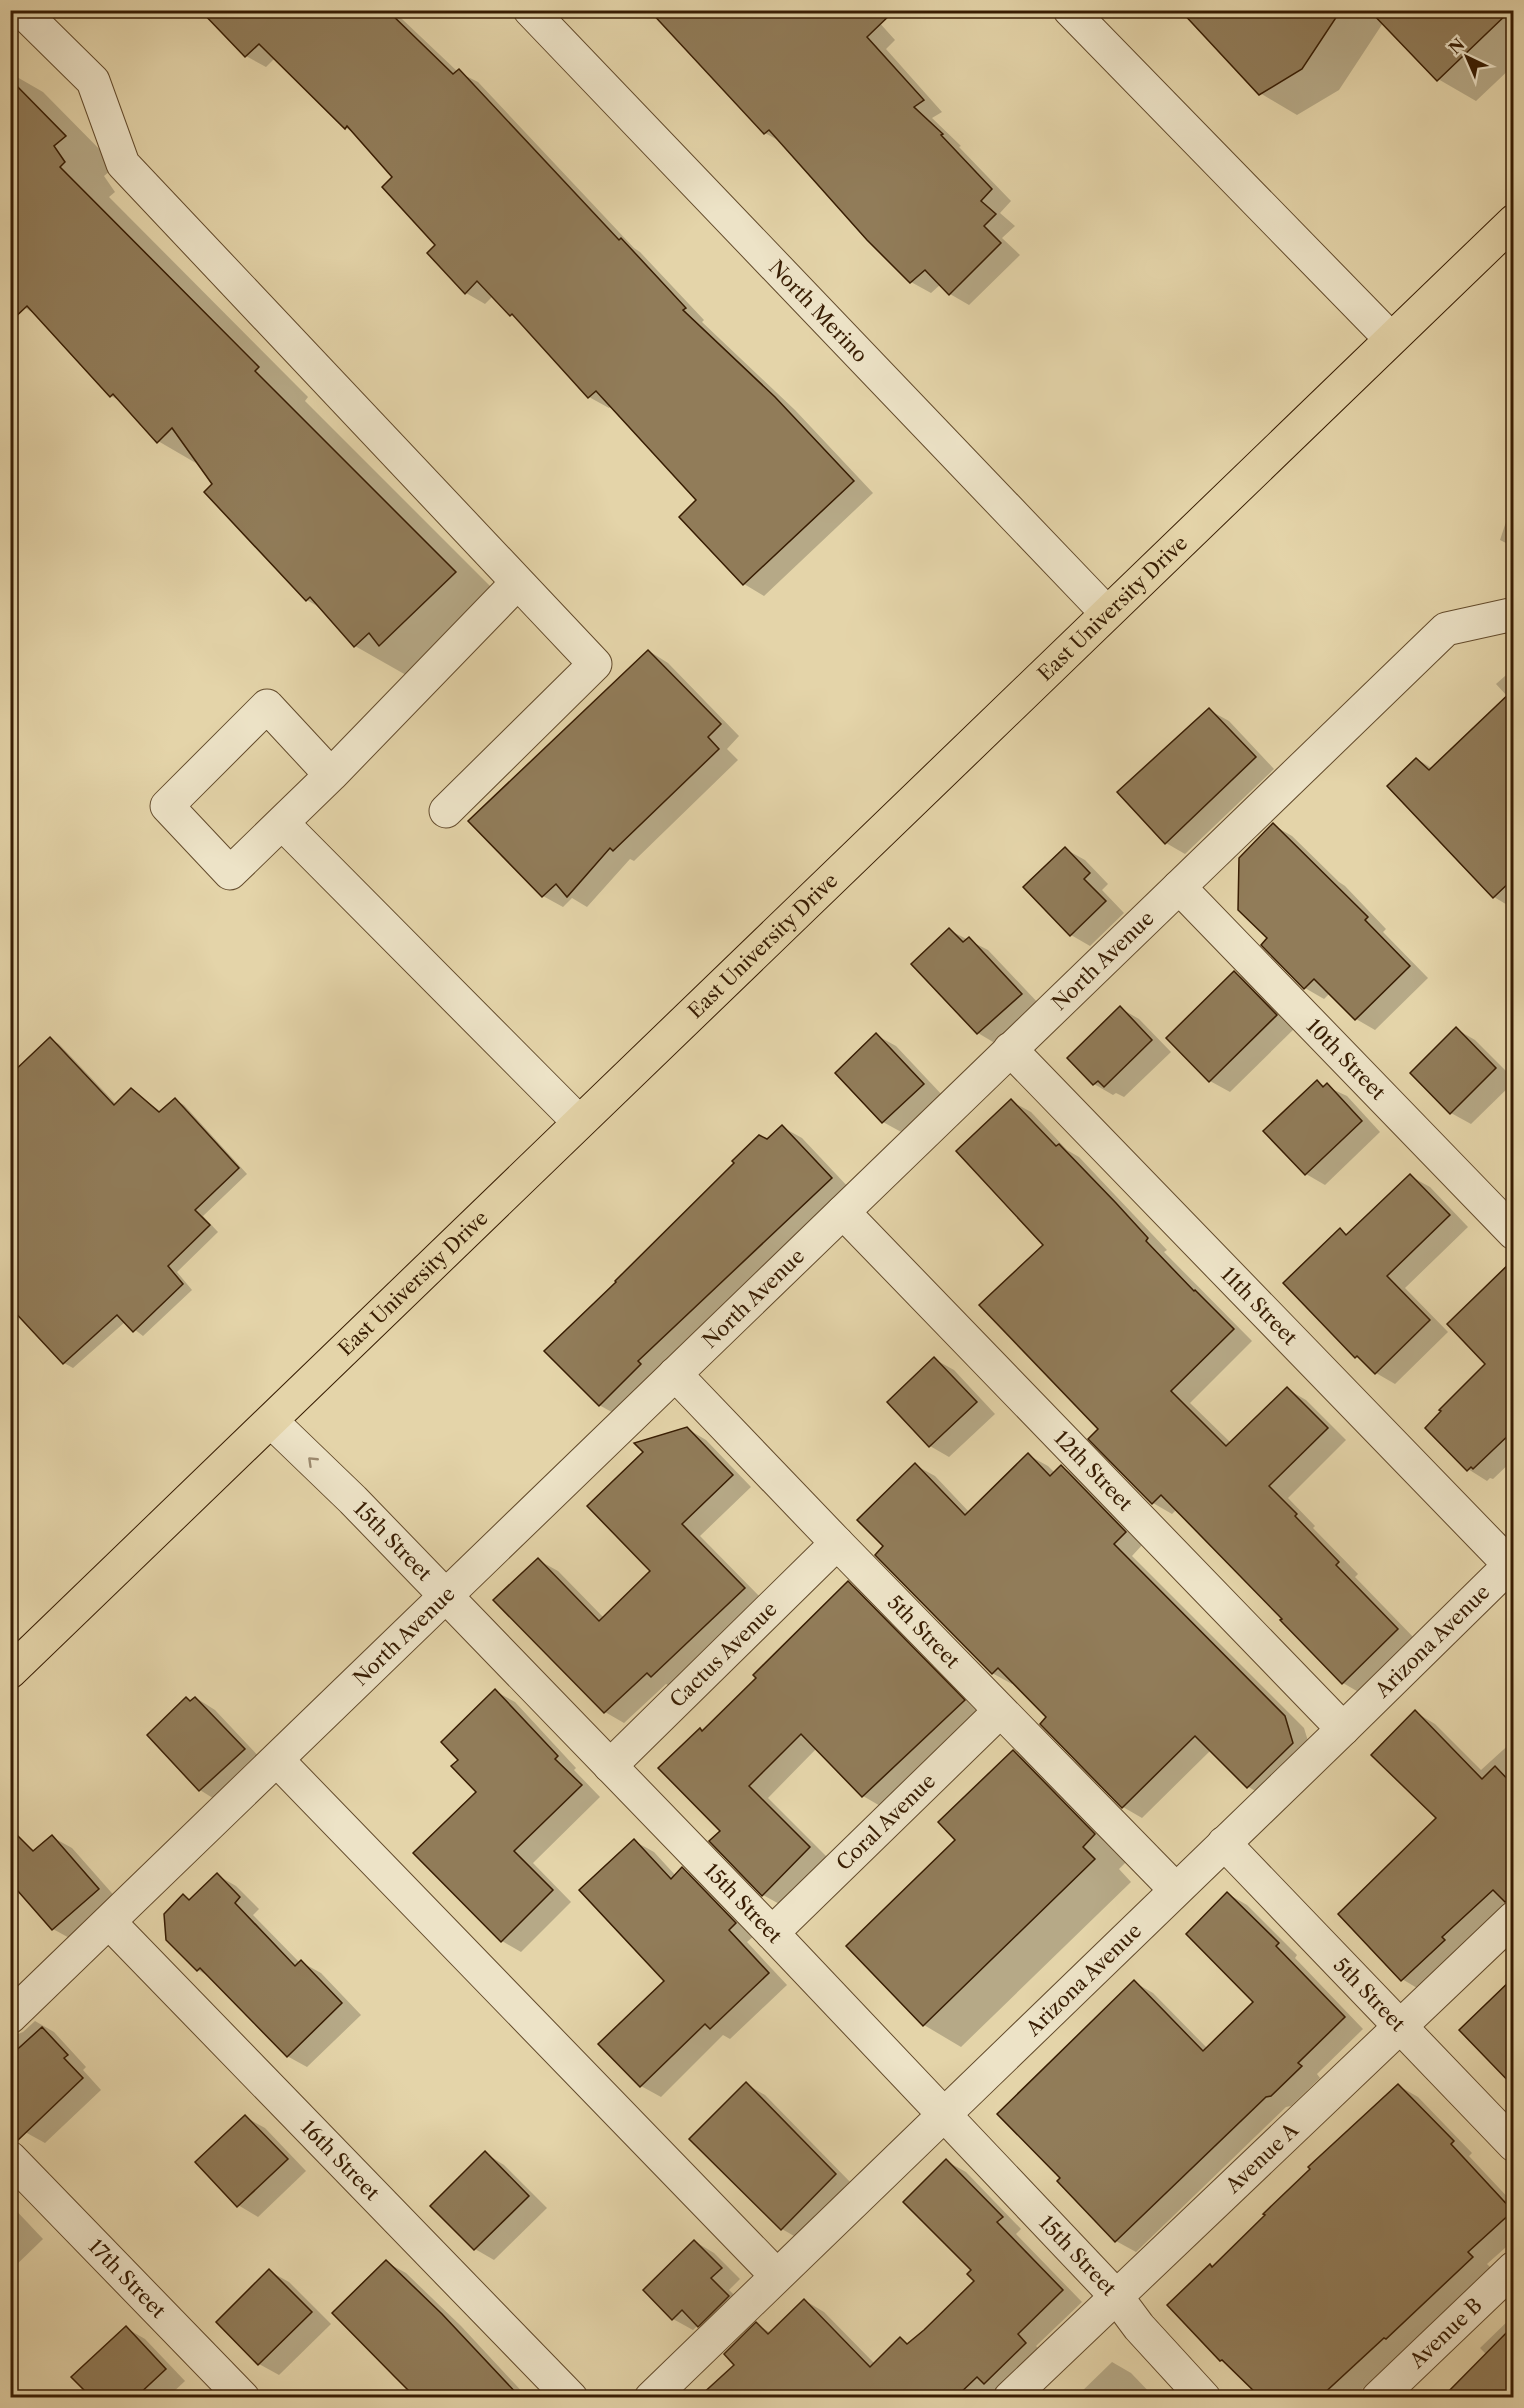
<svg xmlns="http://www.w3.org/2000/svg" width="1524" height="2408" font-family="'Libre Caslon Text',serif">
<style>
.shadow{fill:#0003}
.building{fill:#917c59;stroke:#381d03;stroke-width:1.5}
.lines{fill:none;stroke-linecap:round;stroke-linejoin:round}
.minor-casing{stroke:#634b2c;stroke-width:35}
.major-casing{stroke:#381d03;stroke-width:35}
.minor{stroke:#ede3c7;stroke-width:33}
.major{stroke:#e4d4a9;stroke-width:33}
.oneway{stroke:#9c8a6f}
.labels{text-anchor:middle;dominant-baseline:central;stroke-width:6;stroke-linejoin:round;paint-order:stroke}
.street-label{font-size:20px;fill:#381d03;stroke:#ede3c7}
</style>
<rect width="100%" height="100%" fill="#e4d4a9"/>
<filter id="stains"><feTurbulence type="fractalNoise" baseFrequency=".00333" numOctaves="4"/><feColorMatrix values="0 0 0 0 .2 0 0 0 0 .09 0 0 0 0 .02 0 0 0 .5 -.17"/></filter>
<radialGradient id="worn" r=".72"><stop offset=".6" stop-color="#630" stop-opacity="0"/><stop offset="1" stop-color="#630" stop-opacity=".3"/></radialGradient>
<g class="shadow">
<path d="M 202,10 L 387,10 L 402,19 L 458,72 L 478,82 L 634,248 L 640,252 L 704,320 L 702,322 L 795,410 L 873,493 L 764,596 L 744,584 L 681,517 L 699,500 L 612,405 L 609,408 L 589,397 L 518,318 L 511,314 L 493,296 L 485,304 L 466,293 L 395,177 L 356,134 L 346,128 L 275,58 L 266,67 L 246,56 Z"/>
<path d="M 868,10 L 895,40 L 886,49 L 942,112 L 932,118 L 961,146 L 959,147 L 1011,201 L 1000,213 L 1015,226 L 1002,238 L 1020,255 L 969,305 L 950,294 L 941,284 L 931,293 L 911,282 L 783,143 L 765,133 L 701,62 Z"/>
<path d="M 1182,10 L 1514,10 L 1514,65 L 1476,101 L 1438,79 L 1383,23 L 1339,90 L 1297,115 L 1260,93 Z"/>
<path d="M 10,73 L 43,92 L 116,166 L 104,176 L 115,192 L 109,197 L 308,397 L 305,401 L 506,602 L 406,675 L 355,646 L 322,609 L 307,600 L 206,492 L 214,484 L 201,466 L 158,441 L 122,402 L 111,396 L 37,315 L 25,308 L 10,293 Z"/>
<path d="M 1514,498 L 1514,547 L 1500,540 Z"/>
<path d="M 649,651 L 668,663 L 739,736 L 727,749 L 738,760 L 634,861 L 630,859 L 587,907 L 572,898 L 563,907 L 543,896 L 471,821 Z"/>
<path d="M 1514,668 L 1514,909 L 1494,897 L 1417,759 L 1433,769 L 1508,697 L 1496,684 Z"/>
<path d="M 1209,710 L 1229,721 L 1274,769 L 1185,854 L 1166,843 Z"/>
<path d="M 1273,825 L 1292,836 L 1339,882 L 1345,886 L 1386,929 L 1383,932 L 1428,978 L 1375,1030 L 1356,1019 L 1330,993 L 1324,999 L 1305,988 L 1270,938 Z"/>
<path d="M 1065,849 L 1085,860 L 1108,884 L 1102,890 L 1124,913 L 1090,946 L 1071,935 Z"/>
<path d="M 949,930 L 988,950 L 1040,1005 L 998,1045 L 978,1033 L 913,964 Z"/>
<path d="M 1235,973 L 1254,984 L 1296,1027 L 1230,1092 L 1210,1081 L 1169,1038 Z"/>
<path d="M 1120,1008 L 1139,1019 L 1171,1052 L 1124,1097 L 1116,1093 L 1113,1095 L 1094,1084 Z"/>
<path d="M 1456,1029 L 1475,1040 L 1514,1079 L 1514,1082 L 1471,1124 L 1451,1113 Z"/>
<path d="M 876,1035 L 896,1046 L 943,1096 L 903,1133 L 883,1122 L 837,1073 Z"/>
<path d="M 50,1039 L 59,1044 L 116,1104 L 132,1090 L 161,1112 L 175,1100 L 184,1105 L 247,1174 L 203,1216 L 218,1232 L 177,1272 L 192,1290 L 143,1336 L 125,1322 L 73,1368 L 64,1363 Z"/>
<path d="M 1317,1082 L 1347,1096 L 1380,1132 L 1325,1185 L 1306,1174 Z"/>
<path d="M 1011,1101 L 1031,1112 L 1067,1150 L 1079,1157 L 1167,1250 L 1164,1252 L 1252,1341 L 1190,1403 L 1231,1443 L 1287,1389 L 1306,1400 L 1346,1440 L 1288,1498 L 1315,1526 L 1313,1528 L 1358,1574 L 1355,1577 L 1417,1641 L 1362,1694 L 1343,1683 L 1282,1620 L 1284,1619 L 1177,1509 L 1172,1514 L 1153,1503 L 1091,1439 L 1101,1429 L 1046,1245 Z"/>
<path d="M 782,1127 L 802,1138 L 851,1190 L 619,1416 L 599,1405 Z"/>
<path d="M 1410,1176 L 1430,1187 L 1468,1227 L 1405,1288 L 1448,1332 L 1395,1384 L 1376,1373 L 1356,1356 L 1340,1230 L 1348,1235 Z"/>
<path d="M 1514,1280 L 1514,1459 L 1493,1479 L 1490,1478 L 1487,1481 L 1468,1469 L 1487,1364 Z"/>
<path d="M 934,1359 L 954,1370 L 995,1414 L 949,1457 L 930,1446 Z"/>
<path d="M 686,1428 L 706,1440 L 751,1487 L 700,1536 L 763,1600 L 672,1687 L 666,1684 L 624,1723 L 605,1712 L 538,1560 L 558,1571 L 604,1618 L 652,1571 L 645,1452 Z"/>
<path d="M 1028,1455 L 1048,1466 L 1055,1473 L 1062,1467 L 1081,1478 L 1144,1543 L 1132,1556 L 1304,1728 L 1312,1754 L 1267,1798 L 1247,1786 L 1211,1750 L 1142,1818 L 1123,1807 L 1048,1718 L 1014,1682 L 1012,1684 L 992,1673 L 885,1546 L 915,1465 L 935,1476 L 970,1513 Z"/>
<path d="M 848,1583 L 868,1594 L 983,1712 L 882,1807 L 863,1796 L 817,1748 L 768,1798 L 829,1859 L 783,1906 L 763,1895 L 711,1841 L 722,1831 L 703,1732 Z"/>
<path d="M 495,1691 L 515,1702 L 576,1768 L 574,1770 L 600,1797 L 533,1863 L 571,1902 L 521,1952 L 502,1941 L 478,1792 L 460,1760 Z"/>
<path d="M 196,1698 L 215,1710 L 263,1761 L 219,1802 L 200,1790 L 186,1699 L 192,1702 Z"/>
<path d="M 1415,1712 L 1435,1724 L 1481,1770 L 1514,1740 L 1514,1903 L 1461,1949 L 1422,1991 L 1402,1979 L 1438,1818 Z"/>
<path d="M 1013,1752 L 1050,1773 L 1132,1856 L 1119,1869 L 1131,1882 L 961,2047 L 924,2025 L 848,1946 L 958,1840 Z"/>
<path d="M 52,1837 L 72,1848 L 118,1900 L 73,1940 L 53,1929 L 27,1846 L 35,1851 Z"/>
<path d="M 634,1841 L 654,1852 L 676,1876 L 683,1869 L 702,1881 L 755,1935 L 747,1942 L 787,1985 L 730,2039 L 723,2035 L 661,2097 L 641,2086 L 600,2044 L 666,1981 Z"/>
<path d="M 217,1875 L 236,1886 L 259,1909 L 253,1915 L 300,1963 L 301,1962 L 321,1973 L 361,2015 L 307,2067 L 287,2056 L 213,1979 L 198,1970 L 184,1896 L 191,1900 Z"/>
<path d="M 1228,1894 L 1247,1905 L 1297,1955 L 1295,1958 L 1363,2029 L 1317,2074 L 1320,2078 L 1291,2106 L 1286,2107 L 1136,2252 L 1116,2241 L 1059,2181 L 1134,1982 L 1153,1993 L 1208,2049 L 1255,2002 Z"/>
<path d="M 10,1979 L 21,1990 L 10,2011 Z"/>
<path d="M 35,2021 L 54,2032 L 86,2067 L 83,2070 L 101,2090 L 45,2143 L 25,2132 L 10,2116 L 10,2037 L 23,2032 Z"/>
<path d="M 746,2084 L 765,2095 L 854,2186 L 801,2240 L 782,2229 Z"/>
<path d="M 1399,2086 L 1418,2097 L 1472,2153 L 1469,2156 L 1514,2204 L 1514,2240 L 1487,2264 L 1491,2268 L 1358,2393 L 1355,2392 L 1350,2398 L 1262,2398 L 1230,2365 L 1221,2360 L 1212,2268 Z"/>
<path d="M 245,2117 L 265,2128 L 306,2171 L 258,2217 L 238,2205 Z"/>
<path d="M 485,2153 L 504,2165 L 547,2208 L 494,2260 L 475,2249 Z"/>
<path d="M 946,2161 L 966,2172 L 1021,2229 L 1016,2234 L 1082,2302 L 1036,2346 L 1045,2355 L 1004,2394 L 995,2389 L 986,2398 L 703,2398 L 736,2365 L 756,2324 L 771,2333 L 804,2300 L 824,2312 L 875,2364 L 900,2339 L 909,2344 L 976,2281 Z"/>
<path d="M 10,2204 L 43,2239 L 10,2271 Z"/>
<path d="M 694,2241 L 714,2253 L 740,2279 L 729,2290 L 748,2308 L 718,2337 L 698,2325 L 693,2330 L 673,2319 Z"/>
<path d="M 386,2262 L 406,2273 L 461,2326 L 528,2398 L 417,2398 L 334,2313 Z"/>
<path d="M 269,2271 L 289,2282 L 331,2324 L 279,2375 L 259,2364 L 218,2322 Z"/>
<path d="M 1514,2315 L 1514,2398 L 1445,2398 L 1487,2355 L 1480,2348 Z"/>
<path d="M 126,2328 L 145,2339 L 185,2381 L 167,2398 L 93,2398 L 74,2377 Z"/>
<path d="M 1112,2362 L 1131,2373 L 1155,2398 L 1075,2398 Z"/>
</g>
<g class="building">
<path d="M 200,10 L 387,10 L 453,74 L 459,69 L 619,240 L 621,238 L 686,308 L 683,310 L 775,397 L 854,481 L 743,585 L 679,517 L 696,500 L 596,391 L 588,398 L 512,314 L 510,316 L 477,281 L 465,294 L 427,253 L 435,245 L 382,187 L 392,177 L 347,126 L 345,129 L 259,44 L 245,57 Z"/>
<path d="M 649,10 L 895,10 L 867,37 L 924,100 L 914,107 L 943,134 L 941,135 L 992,189 L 981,201 L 996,214 L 984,226 L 1001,243 L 949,295 L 925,270 L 910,283 L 867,240 L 769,130 L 764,134 Z"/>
<path d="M 1180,10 L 1341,10 L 1302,69 L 1259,95 Z"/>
<path d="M 1369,10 L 1511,10 L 1437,81 Z"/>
<path d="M 10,79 L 66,136 L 54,146 L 65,162 L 60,167 L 259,367 L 255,371 L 456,572 L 379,646 L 369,633 L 354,647 L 310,597 L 306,601 L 204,492 L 212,484 L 172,428 L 157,443 L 113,394 L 110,397 L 27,306 L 10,322 Z"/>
<path d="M 648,650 L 721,724 L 708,737 L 719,749 L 613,851 L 610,848 L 567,897 L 556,884 L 542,897 L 468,821 Z"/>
<path d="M 1514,689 L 1514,878 L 1493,898 L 1387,786 L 1416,758 L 1429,770 Z"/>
<path d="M 1209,708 L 1256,757 L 1165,844 L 1117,792 Z"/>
<path d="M 1273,823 L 1368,917 L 1365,920 L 1410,966 L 1355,1020 L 1314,979 L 1304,989 L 1261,945 L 1267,938 L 1238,910 L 1239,858 Z"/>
<path d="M 1065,847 L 1090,873 L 1084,879 L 1106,901 L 1070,936 L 1023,887 Z"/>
<path d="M 949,928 L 963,942 L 969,937 L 1022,994 L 977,1034 L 911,964 Z"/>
<path d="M 1234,971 L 1277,1015 L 1209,1082 L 1166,1038 Z"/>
<path d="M 1120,1006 L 1152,1040 L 1104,1087 L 1098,1081 L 1093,1085 L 1067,1058 Z"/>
<path d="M 1456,1027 L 1496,1068 L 1450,1114 L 1410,1073 Z"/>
<path d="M 876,1033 L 924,1084 L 882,1123 L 835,1073 Z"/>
<path d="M 50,1037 L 114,1105 L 131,1088 L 159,1112 L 175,1098 L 239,1168 L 195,1210 L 210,1225 L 168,1266 L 183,1284 L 133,1332 L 117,1315 L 63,1364 L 10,1307 L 10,1075 Z"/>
<path d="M 1317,1080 L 1323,1087 L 1327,1083 L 1362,1121 L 1305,1175 L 1263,1131 Z"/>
<path d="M 1011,1099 L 1056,1146 L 1059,1144 L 1116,1203 L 1148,1238 L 1146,1241 L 1194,1291 L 1195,1290 L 1234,1329 L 1171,1391 L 1226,1446 L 1287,1387 L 1328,1428 L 1269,1486 L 1297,1514 L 1295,1516 L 1339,1562 L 1336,1565 L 1398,1629 L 1342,1684 L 1280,1620 L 1282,1619 L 1161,1495 L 1152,1504 L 1088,1439 L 1098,1429 L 979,1305 L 1043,1245 L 956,1151 Z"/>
<path d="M 782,1125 L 832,1178 L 638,1361 L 641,1364 L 599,1406 L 544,1351 L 616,1282 L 615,1281 L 734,1163 L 732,1161 L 759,1135 L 767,1139 Z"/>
<path d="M 1410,1174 L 1450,1215 L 1387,1276 L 1430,1320 L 1375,1374 L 1357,1356 L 1355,1358 L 1283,1283 L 1340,1228 L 1346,1235 Z"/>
<path d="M 1514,1259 L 1514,1430 L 1473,1469 L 1471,1467 L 1467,1471 L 1425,1428 L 1441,1411 L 1439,1410 L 1485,1364 L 1447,1324 Z"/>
<path d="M 934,1357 L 977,1402 L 929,1447 L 887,1402 Z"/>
<path d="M 687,1427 L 733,1475 L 682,1524 L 745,1588 L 651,1677 L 647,1673 L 604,1713 L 493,1600 L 538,1558 L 599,1621 L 650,1571 L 587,1506 L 643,1452 L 634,1443 Z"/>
<path d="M 1028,1453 L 1050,1476 L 1061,1465 L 1126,1532 L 1114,1544 L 1285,1716 L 1293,1743 L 1247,1788 L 1195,1736 L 1122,1808 L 1040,1724 L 1046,1717 L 998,1668 L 992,1674 L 875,1555 L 883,1546 L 857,1520 L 915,1463 L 965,1515 Z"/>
<path d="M 848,1581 L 965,1700 L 862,1797 L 801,1734 L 749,1786 L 810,1847 L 762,1896 L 709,1841 L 720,1831 L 658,1768 L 700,1728 L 702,1731 L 756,1678 L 753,1675 Z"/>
<path d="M 495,1689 L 558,1756 L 555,1759 L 582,1785 L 514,1851 L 553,1890 L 501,1942 L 413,1853 L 476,1792 L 451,1766 L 458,1760 L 441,1742 Z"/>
<path d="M 186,1697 L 190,1701 L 195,1697 L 245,1749 L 199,1791 L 147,1735 Z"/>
<path d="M 1415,1710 L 1482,1779 L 1495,1766 L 1514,1786 L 1514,1900 L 1505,1902 L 1493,1890 L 1442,1937 L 1445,1940 L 1401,1981 L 1338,1914 L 1436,1818 L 1371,1755 Z"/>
<path d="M 1013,1750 L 1095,1834 L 1083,1847 L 1095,1859 L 923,2026 L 846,1946 L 955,1840 L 938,1822 Z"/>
<path d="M 10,1828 L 33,1851 L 52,1835 L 99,1889 L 52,1930 L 10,1882 Z"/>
<path d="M 634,1839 L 671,1879 L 682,1867 L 736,1923 L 729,1930 L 769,1973 L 710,2029 L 705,2024 L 640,2087 L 598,2044 L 664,1981 L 579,1890 Z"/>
<path d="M 217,1873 L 240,1897 L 235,1903 L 295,1966 L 301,1960 L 342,2003 L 287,2057 L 200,1968 L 197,1971 L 166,1940 L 164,1914 L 183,1894 L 189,1900 Z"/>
<path d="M 1227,1892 L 1279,1943 L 1276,1946 L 1345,2017 L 1298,2063 L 1302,2066 L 1271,2096 L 1266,2097 L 1115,2242 L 1057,2181 L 1060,2178 L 997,2114 L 1134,1980 L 1203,2051 L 1253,2002 L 1186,1934 Z"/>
<path d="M 1514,1977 L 1514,2087 L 1459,2030 Z"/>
<path d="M 42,2027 L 68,2055 L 64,2058 L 83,2078 L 17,2141 L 10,2140 L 10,2056 Z"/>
<path d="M 746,2082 L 836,2174 L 781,2230 L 689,2139 Z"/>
<path d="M 1398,2084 L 1454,2141 L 1451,2144 L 1513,2211 L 1468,2252 L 1473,2257 L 1386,2339 L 1384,2338 L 1320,2397 L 1260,2397 L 1222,2360 L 1220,2361 L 1167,2305 L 1210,2264 L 1212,2267 L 1265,2215 L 1263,2214 L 1310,2169 L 1308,2167 Z"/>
<path d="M 245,2115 L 288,2159 L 237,2207 L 195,2162 Z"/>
<path d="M 485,2151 L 529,2196 L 474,2250 L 430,2206 Z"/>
<path d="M 946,2159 L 1003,2217 L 997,2222 L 1063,2290 L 1018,2334 L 1026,2343 L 984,2384 L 977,2377 L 956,2397 L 699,2397 L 734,2365 L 724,2354 L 756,2322 L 768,2334 L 804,2299 L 870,2367 L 900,2337 L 907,2344 L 924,2330 L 974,2281 L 967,2274 L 971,2270 L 903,2202 Z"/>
<path d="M 694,2240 L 722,2268 L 711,2278 L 729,2296 L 698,2327 L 682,2310 L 672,2320 L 643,2290 Z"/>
<path d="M 386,2260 L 442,2314 L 520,2397 L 415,2397 L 394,2376 L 332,2313 Z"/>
<path d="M 269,2269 L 312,2312 L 258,2365 L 216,2322 Z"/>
<path d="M 1514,2325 L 1514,2397 L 1443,2397 Z"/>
<path d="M 126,2326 L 166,2369 L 136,2397 L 91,2397 L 71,2377 Z"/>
</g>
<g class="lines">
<g class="minor-casing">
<g id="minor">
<path d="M 21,10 L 93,81 L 123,164 L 595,664 L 446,811"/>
<path id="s1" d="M 530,10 L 1106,612"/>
<path d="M 1070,10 L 1390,338"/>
<path d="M 331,775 L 230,873 L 167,806 L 267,706 L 331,775 L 517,583"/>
<path d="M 283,824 L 579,1122"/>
<path id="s2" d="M 1179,887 L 1514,1233"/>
<path id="s3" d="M 1010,1049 L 1510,1565"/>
<path id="s4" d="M 843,1212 L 1343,1729"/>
<path id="s5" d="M 675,1374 L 837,1543 L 1175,1889"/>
<path id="s6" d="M 271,1421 L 353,1500 L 772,1933 L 1116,2296 L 1139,2327 L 1204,2398"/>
<path d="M 277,1760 L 776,2275"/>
<path id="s7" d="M 610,1766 L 837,1543"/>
<path id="s8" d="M 1224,1843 L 1514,2145"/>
<path id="s9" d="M 109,1922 L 571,2398"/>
<path id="s10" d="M 772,1933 L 1000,1711"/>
<path id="s11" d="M 10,2017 L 1446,629 L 1514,614"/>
<path id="s12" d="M 10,2158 L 243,2398"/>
<path id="s13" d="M 651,2398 L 1343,1729 L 1514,1561"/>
<path id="s14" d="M 1010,2398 L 1514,1918"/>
<path id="s15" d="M 1378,2398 L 1514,2268"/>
</g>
</g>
<g class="major-casing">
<g id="major">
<path id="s16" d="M 10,1672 L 1514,221"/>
</g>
</g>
<use href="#minor" class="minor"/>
<use href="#major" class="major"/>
</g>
<defs><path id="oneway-chevron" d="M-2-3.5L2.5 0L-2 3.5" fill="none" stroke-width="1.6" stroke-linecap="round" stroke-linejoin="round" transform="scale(1.5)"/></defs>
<use class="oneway" href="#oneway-chevron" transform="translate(312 1461) rotate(-136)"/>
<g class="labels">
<g class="street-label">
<text stroke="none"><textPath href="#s1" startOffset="417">North Merino</textPath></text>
<text stroke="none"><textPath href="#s16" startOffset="1532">East University Drive</textPath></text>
<text stroke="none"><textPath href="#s16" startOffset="1046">East University Drive</textPath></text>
<text stroke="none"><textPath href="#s11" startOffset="1520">North Avenue</textPath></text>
<text stroke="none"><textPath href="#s2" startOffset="240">10th Street</textPath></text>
<text stroke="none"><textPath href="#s16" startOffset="560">East University Drive</textPath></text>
<text stroke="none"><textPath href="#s11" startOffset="1034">North Avenue</textPath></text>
<text stroke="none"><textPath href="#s3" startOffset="358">11th Street</textPath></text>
<text stroke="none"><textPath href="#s4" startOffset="360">12th Street</textPath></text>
<text stroke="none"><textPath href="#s6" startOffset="171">15th Street</textPath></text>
<text stroke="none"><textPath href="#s5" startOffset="358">5th Street</textPath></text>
<text stroke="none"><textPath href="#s11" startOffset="548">North Avenue</textPath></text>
<text stroke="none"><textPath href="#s13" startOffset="1088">Arizona Avenue</textPath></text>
<text stroke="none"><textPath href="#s7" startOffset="159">Cactus Avenue</textPath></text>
<text stroke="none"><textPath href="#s10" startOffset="159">Coral Avenue</textPath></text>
<text stroke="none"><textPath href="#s6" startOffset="675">15th Street</textPath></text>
<text stroke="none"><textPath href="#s13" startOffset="602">Arizona Avenue</textPath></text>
<text stroke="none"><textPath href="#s8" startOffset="210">5th Street</textPath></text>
<text stroke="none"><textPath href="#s14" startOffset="348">Avenue A</textPath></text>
<text stroke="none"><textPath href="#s9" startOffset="332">16th Street</textPath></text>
<text stroke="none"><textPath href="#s6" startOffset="1161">15th Street</textPath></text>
<text stroke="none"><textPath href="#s12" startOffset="168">17th Street</textPath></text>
<text stroke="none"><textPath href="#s15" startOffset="94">Avenue B</textPath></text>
</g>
</g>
<rect width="1524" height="2408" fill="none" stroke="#e4d4a9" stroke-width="36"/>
<rect x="12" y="12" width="1500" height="2384" fill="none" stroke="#381d03" stroke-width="3"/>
<rect x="18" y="18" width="1488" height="2372" fill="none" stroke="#381d03" stroke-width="1.5"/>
<g transform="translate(1467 57) rotate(316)" stroke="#ede3c7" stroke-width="4.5" paint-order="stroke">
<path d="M0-4.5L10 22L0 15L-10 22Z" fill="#381d03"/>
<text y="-9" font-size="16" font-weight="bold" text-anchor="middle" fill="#381d03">N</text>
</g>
<rect width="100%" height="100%" filter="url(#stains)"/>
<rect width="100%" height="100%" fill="url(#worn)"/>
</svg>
